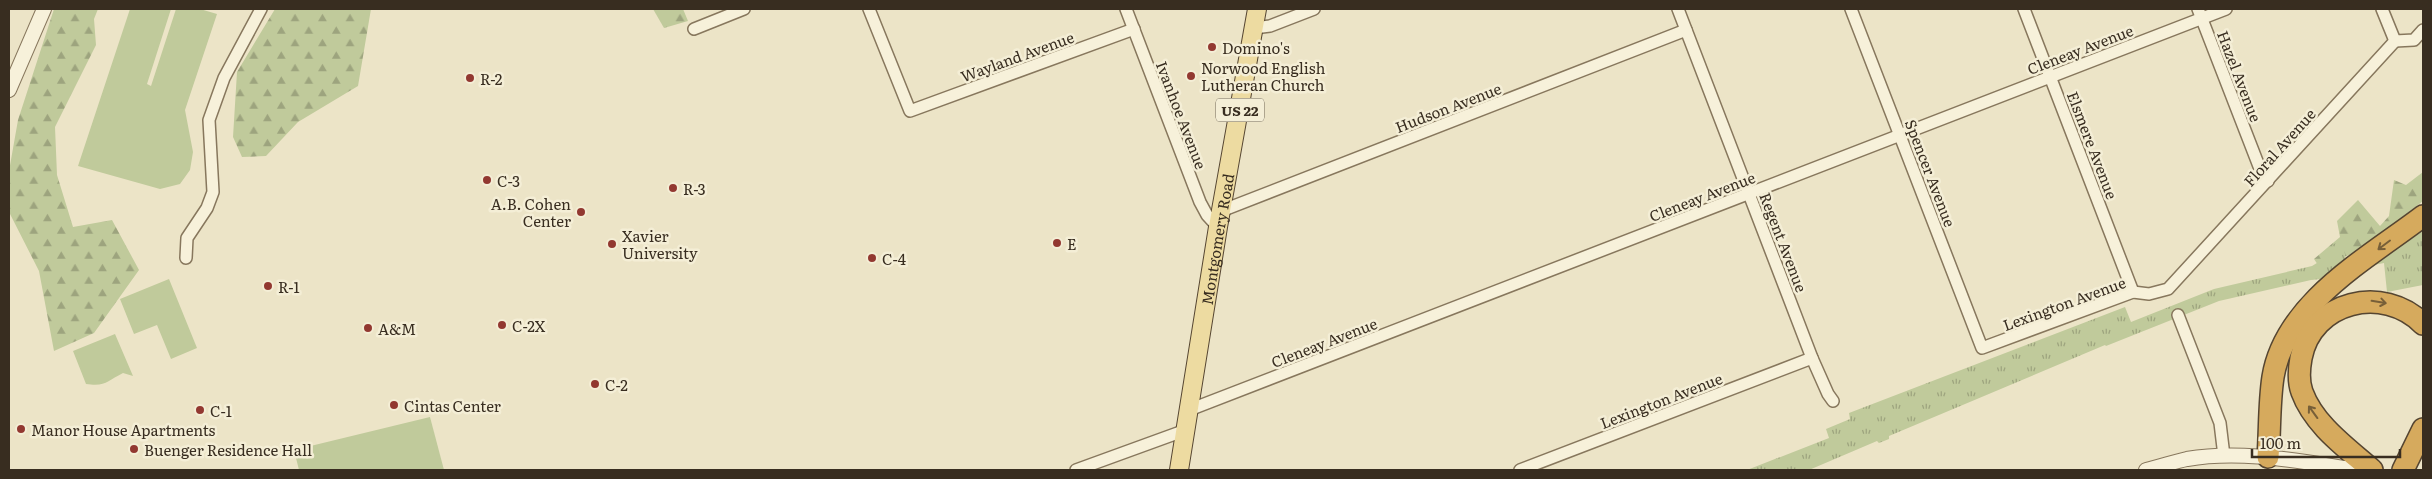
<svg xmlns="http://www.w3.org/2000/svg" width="2432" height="479" font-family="Literata,serif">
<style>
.forest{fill:url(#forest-firs)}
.park{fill:url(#park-tufts)}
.pitch{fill:#c0ca9b}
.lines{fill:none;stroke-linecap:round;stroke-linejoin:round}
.minor-casing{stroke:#87775d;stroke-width:14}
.tertiary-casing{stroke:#87775d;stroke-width:16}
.primary-casing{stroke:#554531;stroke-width:20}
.motorway-casing{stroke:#554531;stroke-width:24}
.minor{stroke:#f7f1da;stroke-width:11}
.tertiary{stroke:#f7f1da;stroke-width:14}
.primary{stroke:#eddba1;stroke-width:18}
.motorway{stroke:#d6aa5d;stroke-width:21}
.oneway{stroke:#775f38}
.poi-dot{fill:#923830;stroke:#f4eed6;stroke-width:2}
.labels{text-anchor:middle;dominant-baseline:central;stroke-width:5;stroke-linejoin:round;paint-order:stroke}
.shield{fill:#f4eed6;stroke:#706757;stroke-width:1}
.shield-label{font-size:14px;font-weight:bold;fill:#382d20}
.poi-label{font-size:15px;fill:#382d20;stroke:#f4eed6;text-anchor:start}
.street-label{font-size:15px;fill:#382d20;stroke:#f4eed6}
</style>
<defs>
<pattern id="forest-firs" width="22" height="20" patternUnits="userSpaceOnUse" patternTransform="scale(1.25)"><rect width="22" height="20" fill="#c0ca9b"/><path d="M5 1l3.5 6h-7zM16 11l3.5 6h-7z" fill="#9da47e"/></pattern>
<pattern id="park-tufts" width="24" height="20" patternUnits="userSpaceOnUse" patternTransform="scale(1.25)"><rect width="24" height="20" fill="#c0ca9b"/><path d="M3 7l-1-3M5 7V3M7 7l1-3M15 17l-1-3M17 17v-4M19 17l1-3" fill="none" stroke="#9da47e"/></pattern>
</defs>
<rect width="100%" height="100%" fill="#ece4c7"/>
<g class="forest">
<path d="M 54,9 L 98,9 L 94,19 L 96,45 L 55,127 L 57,175 L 73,227 L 112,220 L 139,270 L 94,333 L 54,351 L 39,271 L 9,212 L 9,171 L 18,120 Z"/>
<path d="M 275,9 L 371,9 L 358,86 L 298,122 L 266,156 L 242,157 L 233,137 L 237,72 Z"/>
<path d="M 653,9 L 683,9 L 688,21 L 664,28 Z"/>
<path d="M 2423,172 L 2423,201 L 2356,253 L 2318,265 L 2314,259 L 2340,237 L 2337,221 L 2358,200 L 2380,226 L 2389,216 L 2394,180 L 2406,185 Z"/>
</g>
<path class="park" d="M 2423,231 L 2423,285 L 2387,292 L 2384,263 L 2338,272 L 2330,278 L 2311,280 L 2219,301 L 2106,346 L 2105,345 L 1889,436 L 1889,439 L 1879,443 L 1877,441 L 1809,470 L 1747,470 L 1829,438 L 1826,429 L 1850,419 L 1849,413 L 2125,307 L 2131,322 L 2214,289 L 2312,266 L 2335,252 L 2332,245 L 2340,241 L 2345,254 L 2345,263 L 2389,254 Z"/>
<g class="pitch">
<path d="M 130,9 L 171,9 L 147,84 L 151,86 L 176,9 L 200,9 L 217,14 L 185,110 L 193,152 L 190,170 L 180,184 L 160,189 L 78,166 Z"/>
<path d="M 169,279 L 197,348 L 171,359 L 157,325 L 134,334 L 120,299 Z"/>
<path d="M 115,334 L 133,376 L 123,373 C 107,381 106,387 86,384 L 73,351 Z"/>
<path d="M 430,417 L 444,470 L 299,470 L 294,450 Z"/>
</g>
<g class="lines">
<g class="minor-casing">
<g id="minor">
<path d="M 869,9 L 910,111 L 1134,29"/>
<path d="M 1126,9 L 1200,202 L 1207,215 L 1218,227"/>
<path d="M 1678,9 L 1812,358 L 1828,394 L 1833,401"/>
<path d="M 1851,9 L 1982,348 L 2133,292 L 2149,294 L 2168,289 L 2395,41"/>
<path d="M 2024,9 L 2133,292"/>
<path d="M 2198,9 L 2262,174 L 2268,181"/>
<path d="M 2382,9 L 2395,41"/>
<path d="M 1254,28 L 1270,26 L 1314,9"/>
<path d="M 694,29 L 744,9"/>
<path d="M 2395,41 L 2414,40 L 2423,30"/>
<path d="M 1221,211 L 1686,30"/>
<path d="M 186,258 L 187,238 L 207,208 L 213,192 L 209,120 L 224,78 L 261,9"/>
<path d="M 2178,315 L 2220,423 L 2224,456"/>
<path d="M 1189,410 L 2226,9"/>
<path d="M 1076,470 L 1186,430"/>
<path d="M 1520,470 L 1812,358"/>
</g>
</g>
<g class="tertiary-casing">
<g id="tertiary">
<path d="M 9,90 L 44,9"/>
<path d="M 2146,470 C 2160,467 2173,462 2187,459 C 2243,449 2302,462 2358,470"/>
</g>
</g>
<g class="primary-casing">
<g id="primary">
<path id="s1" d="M 1179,470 L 1218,227 L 1257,9"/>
</g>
</g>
<g class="motorway-casing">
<g id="motorway">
<path d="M 2268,457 C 2270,431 2269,403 2273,377 C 2285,303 2368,258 2423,216"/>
<path d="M 2372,470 C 2347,448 2314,425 2302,392 C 2298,381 2299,369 2301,358 C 2312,301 2383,284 2423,324"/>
<path d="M 2403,470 L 2423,429"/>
</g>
</g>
<use href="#minor" class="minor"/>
<use href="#tertiary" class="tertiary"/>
<use href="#primary" class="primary"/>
<use href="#motorway" class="motorway"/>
</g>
<defs><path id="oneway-shaft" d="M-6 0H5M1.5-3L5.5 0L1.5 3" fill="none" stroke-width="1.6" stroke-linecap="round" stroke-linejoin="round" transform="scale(1.25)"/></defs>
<g class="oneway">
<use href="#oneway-shaft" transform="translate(2384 245) rotate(143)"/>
<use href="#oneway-shaft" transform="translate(2379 302) rotate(9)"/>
<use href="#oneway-shaft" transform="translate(2313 412) rotate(-126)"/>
</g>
<g class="poi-dot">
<circle cx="1212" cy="47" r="5"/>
<circle cx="1191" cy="76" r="5"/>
<circle cx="470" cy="78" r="5"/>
<circle cx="487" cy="180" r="5"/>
<circle cx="673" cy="188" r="5"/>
<circle cx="581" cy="212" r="5"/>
<circle cx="1057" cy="243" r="5"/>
<circle cx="612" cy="244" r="5"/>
<circle cx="872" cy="258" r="5"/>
<circle cx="268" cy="286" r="5"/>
<circle cx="502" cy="325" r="5"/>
<circle cx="368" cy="328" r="5"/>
<circle cx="595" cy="384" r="5"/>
<circle cx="394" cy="405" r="5"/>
<circle cx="200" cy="410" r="5"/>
<circle cx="21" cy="429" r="5"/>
<circle cx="134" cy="449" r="5"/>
</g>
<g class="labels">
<rect class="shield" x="1216" y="98.5" width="48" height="23" rx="4"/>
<g class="shield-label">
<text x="1240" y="110">US 22</text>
</g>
<g class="poi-label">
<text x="1222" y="47">Domino's</text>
<text x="1201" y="67">Norwood English<tspan x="1201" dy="17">Lutheran Church</tspan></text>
<text x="480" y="78">R-2</text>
<text x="497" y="180">C-3</text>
<text x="683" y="188">R-3</text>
<text x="571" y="203" text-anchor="end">A.B. Cohen<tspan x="571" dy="17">Center</tspan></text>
<text x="622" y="235">Xavier<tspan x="622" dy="17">University</tspan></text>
<text x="1067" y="243">E</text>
<text x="882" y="258">C-4</text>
<text x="278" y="286">R-1</text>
<text x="512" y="325">C-2X</text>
<text x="378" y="328">A&amp;M</text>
<text x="605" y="384">C-2</text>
<text x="404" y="405">Cintas Center</text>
<text x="210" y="410">C-1</text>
<text x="31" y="429">Manor House Apartments</text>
<text x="144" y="449">Buenger Residence Hall</text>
</g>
<g class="street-label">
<text transform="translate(2080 49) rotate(-21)">Cleneay Avenue</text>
<text transform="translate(1017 56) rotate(-20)">Wayland Avenue</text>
<text transform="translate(2240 76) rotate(69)">Hazel Avenue</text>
<text transform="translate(1448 107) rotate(-21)">Hudson Avenue</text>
<text transform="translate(1182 115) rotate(69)">Ivanhoe Avenue</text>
<text transform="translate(2093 145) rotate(69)">Elsmere Avenue</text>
<text transform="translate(2279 147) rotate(-48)">Floral Avenue</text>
<text transform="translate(1931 173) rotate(69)">Spencer Avenue</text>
<text transform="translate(1702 196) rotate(-21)">Cleneay Avenue</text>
<text stroke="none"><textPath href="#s1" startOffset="234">Montgomery Road</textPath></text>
<text transform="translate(1784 242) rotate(69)">Regent Avenue</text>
<text transform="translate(2064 303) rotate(-20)">Lexington Avenue</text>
<text transform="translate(1324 342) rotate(-21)">Cleneay Avenue</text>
<text transform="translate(1661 400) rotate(-21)">Lexington Avenue</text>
</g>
</g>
<rect width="2432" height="479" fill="none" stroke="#382d20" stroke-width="20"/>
<path d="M2252 449v8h148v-8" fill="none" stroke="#382d20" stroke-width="2.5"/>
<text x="2260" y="449" font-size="15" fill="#382d20" stroke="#f4eed6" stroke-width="4" paint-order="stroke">100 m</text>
</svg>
